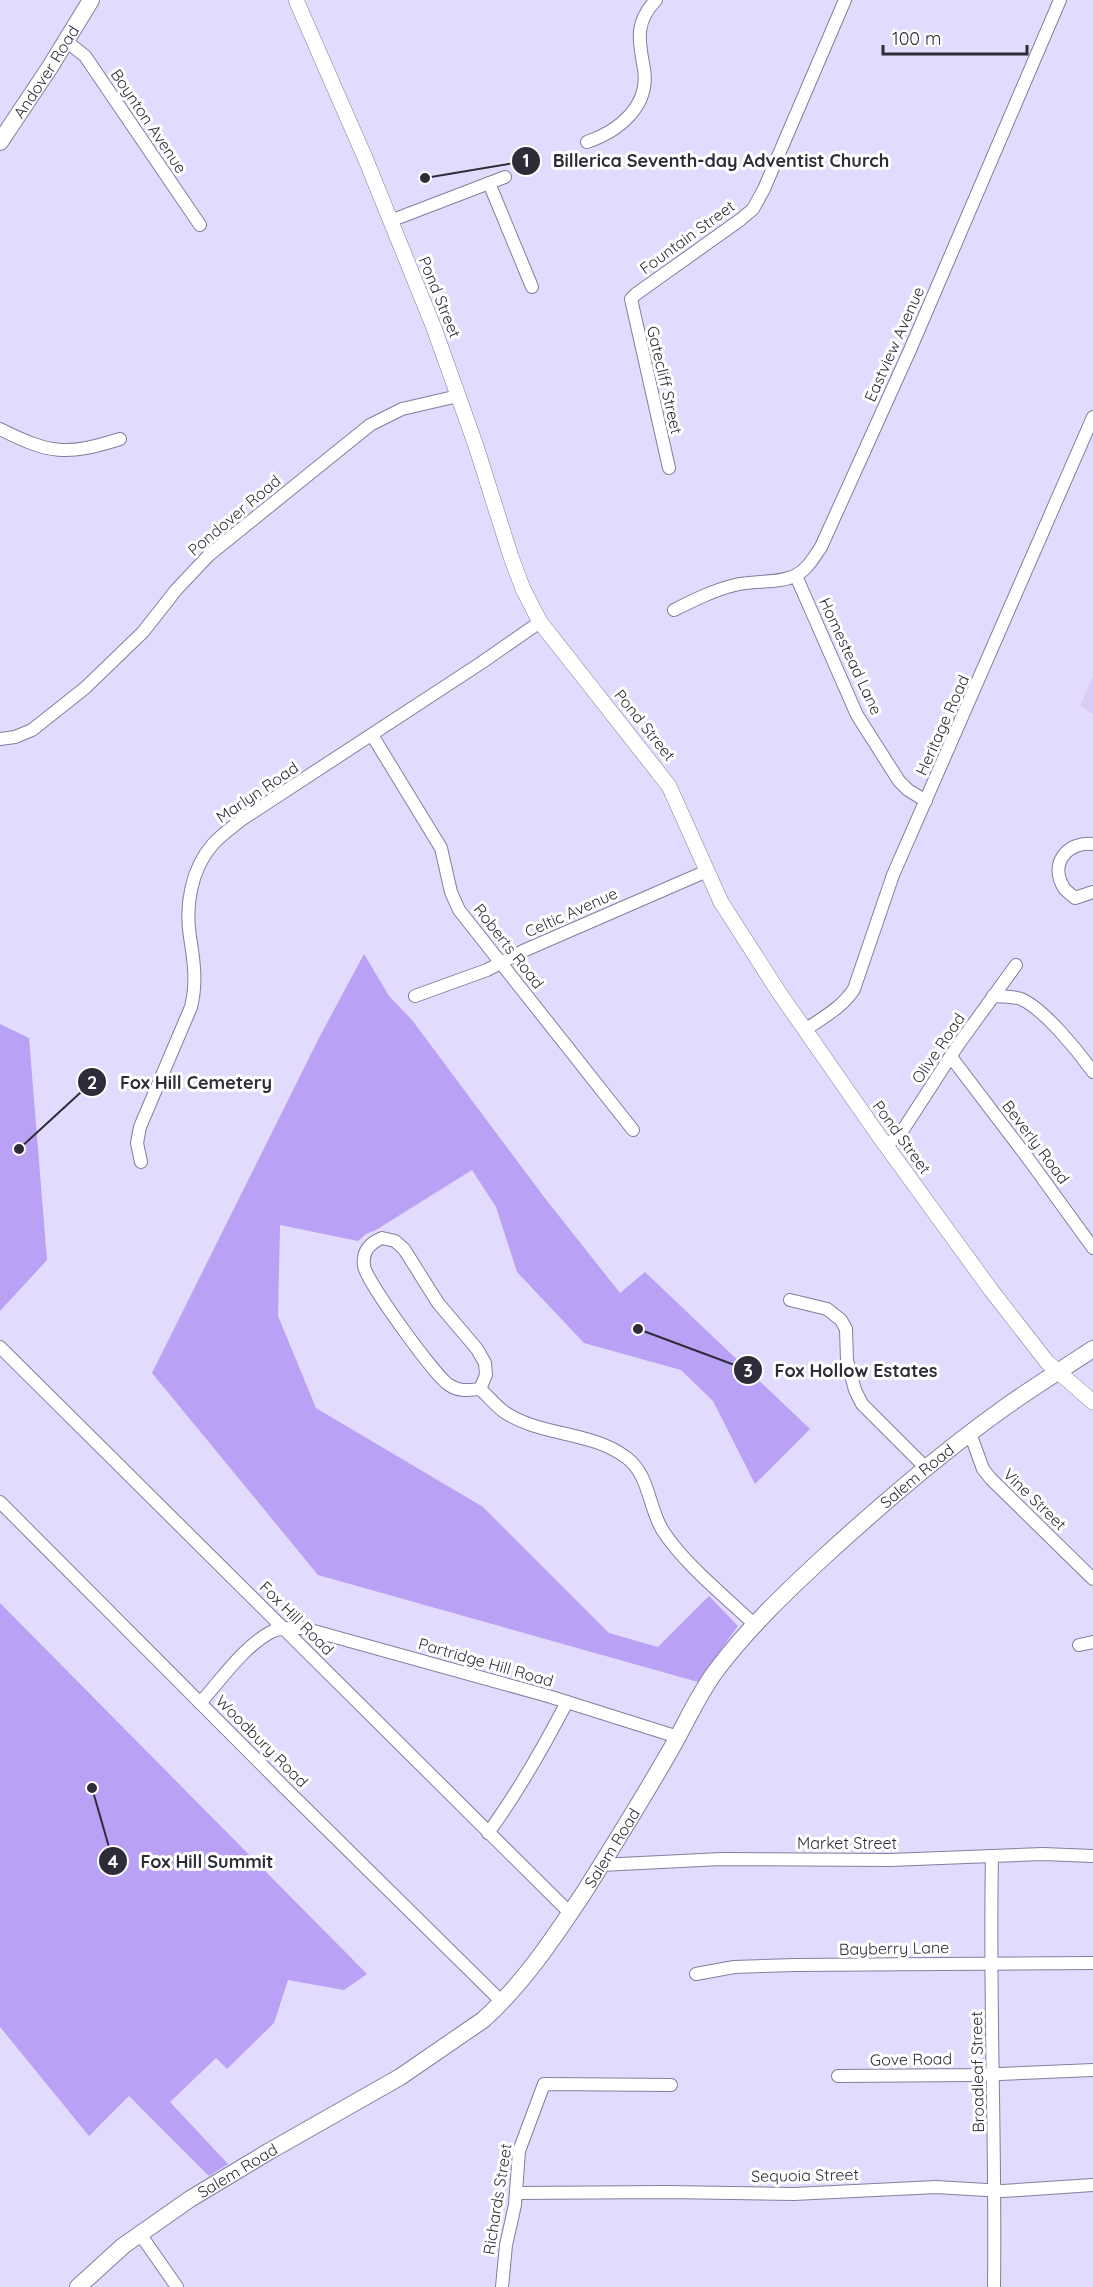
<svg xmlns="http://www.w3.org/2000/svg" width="1093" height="2287" font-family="Quicksand,sans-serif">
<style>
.built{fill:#d7cdf6}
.green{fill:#b9a1f5}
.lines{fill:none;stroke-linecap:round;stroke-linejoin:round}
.minor-casing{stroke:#857d9c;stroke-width:14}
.tertiary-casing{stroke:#857d9c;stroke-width:16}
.secondary-casing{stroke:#857d9c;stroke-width:18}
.minor{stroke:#fff;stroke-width:12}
.tertiary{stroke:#fff;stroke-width:15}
.secondary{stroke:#fff;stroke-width:16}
.labels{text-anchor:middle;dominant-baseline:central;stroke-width:6;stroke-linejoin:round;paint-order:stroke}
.street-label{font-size:16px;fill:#2f2c39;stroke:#fff}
.leader{fill:none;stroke:#2f2c39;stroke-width:2}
.callout-dot{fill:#2f2c39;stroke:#fff;stroke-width:2}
.mark-label{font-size:18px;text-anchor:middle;font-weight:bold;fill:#fff}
.callout-label{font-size:18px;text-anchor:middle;font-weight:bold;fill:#2f2c39;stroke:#fff;stroke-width:6;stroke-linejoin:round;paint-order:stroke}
</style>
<rect width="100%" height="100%" fill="#e3dbfd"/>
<path class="built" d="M 1093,677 L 1093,714 L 1080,706 Z"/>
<g class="green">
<path d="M 364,954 L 389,996 L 412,1020 L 544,1197 L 620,1293 L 645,1272 L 810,1429 L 755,1484 L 713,1401 L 681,1370 L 584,1343 L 517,1272 L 496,1207 L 472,1170 L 376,1230 L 366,1234 L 358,1241 L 280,1225 L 278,1316 L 316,1408 L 483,1507 L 609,1633 L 658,1647 L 709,1596 L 738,1626 L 698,1682 L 318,1575 L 152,1373 L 319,1038 Z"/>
<path d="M 0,1024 L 29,1038 L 47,1260 L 0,1311 Z"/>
<path d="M 0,1603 L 367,1974 L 344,1990 L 288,1980 L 274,2023 L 227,2069 L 216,2058 L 170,2102 L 228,2164 L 209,2176 L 129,2096 L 89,2136 L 0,2027 Z"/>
</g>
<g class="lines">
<g class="minor-casing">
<g id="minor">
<path d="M 66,41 L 85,56 L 200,225"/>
<path d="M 587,142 C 619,131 650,106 644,69 C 639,41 634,23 656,0"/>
<path d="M 489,183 L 532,287"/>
<path d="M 390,221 L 505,177"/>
<path d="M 0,429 C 50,454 66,456 120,439"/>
<path d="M 669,468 L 631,299 L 636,294 L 740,220 L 753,209 L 764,189 L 845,0"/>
<path d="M 796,576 L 857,715 L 899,781 L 908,790 L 926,801"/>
<path d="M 674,610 C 694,600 714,590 735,585 C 753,580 781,584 796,575 C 807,570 814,557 821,547 L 910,350 L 1060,0"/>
<path d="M 372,735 L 441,848 L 451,892 L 459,910 L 633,1130"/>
<path d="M 0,739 L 15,737 L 32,730 L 85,688 L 143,632 L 176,590 L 209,555 L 370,425 L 402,409 L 458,396"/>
<path d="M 1093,844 C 1067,841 1049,864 1064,888 C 1067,892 1072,895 1075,898 L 1093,892"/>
<path d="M 415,996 L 487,970 L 523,951 L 707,871"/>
<path d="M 993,996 C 1002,997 1013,996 1021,999 C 1044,1009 1078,1051 1093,1072"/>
<path d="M 805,1030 C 822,1018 843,1007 854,989 L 893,875 L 1093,417"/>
<path d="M 951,1057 L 1027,1157 L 1093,1248"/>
<path d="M 885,1145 L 899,1136 L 958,1045 L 1016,965"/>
<path d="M 141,1162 L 137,1143 L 140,1127 L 191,1007 C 197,983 194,961 190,937 C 185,906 191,869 213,844 C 221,835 231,828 241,820 L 481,663 L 540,622"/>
<path d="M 382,1238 L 395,1241 L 404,1249 L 438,1303 L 477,1349 L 485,1363 L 486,1375 L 480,1389 C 469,1390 460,1392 449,1385 C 435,1376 366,1281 364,1266 C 362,1251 370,1243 382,1238 Z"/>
<path d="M 790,1300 L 827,1309 L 841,1320 L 846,1329 L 847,1360 L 855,1390 L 862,1404 L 926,1468"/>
<path d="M 0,1347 L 570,1913"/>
<path d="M 480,1389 C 488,1396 495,1405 503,1411 C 540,1437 590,1430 627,1458 C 650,1476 648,1507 663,1531 C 686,1566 726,1597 756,1626"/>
<path d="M 970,1433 L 983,1469 L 991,1479 L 1093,1579"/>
<path d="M 0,1502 L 281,1784 L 502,2002"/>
<path d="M 1079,1645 L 1093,1642"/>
<path d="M 200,1703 C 221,1680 243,1647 271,1632 C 280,1627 293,1628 303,1628 L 548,1696 L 678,1737"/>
<path d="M 488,1833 C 519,1791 543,1748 567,1702"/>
<path d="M 992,1856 C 989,2000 996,2143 994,2287"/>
<path d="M 601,1865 L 721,1859 L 890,1860 L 1043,1854 L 1093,1856"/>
<path d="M 696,1974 L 734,1967 L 795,1965 L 1093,1963"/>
<path d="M 838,2076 L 975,2075 L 1093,2070"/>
<path d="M 516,2193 L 668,2192 L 794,2194 L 936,2187 L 1003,2191 L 1093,2185"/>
<path d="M 140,2234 L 177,2287"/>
<path d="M 502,2287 L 506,2245 L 515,2205 L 519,2151 L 544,2084 L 671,2085"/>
</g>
</g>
<g class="tertiary-casing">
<path id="tertiary" d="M 296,0 L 366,160 L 434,328 L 476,446 L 511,557 L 523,589 L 540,622 L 669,786 L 721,902 L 778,991 L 879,1136 L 991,1290 L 1047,1362 L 1093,1402"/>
</g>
<g class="secondary-casing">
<g id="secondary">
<path id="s1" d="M 0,142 L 50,67 L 91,0"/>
<path id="s2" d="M 78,2287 L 123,2246 L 190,2199 L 268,2152 L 400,2077 L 483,2020 C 523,1984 553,1939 583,1894 C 612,1848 640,1803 667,1756 C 684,1728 696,1698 715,1672 C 747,1629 787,1591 826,1555 C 883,1503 942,1452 1004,1408 C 1033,1387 1063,1369 1093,1349"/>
</g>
</g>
<use href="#minor" class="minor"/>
<use href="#tertiary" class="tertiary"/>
<use href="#secondary" class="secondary"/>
</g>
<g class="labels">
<g class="street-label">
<text stroke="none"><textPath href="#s1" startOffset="84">Andover Road</textPath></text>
<text transform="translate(149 121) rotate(56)">Boynton Avenue</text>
<text transform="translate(687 237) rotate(-36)">Fountain Street</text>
<text transform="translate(440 297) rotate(68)">Pond Street</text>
<text transform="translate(894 344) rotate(-66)">Eastview Avenue</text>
<text transform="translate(665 380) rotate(77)">Gatecliff Street</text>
<text transform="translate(234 515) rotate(-40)">Pondover Road</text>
<text transform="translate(851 656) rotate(65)">Homestead Lane</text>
<text transform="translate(645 725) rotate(51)">Pond Street</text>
<text transform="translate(942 725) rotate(-66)">Heritage Road</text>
<text transform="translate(257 792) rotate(-34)">Marlyn Road</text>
<text transform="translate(571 912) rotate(-24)">Celtic Avenue</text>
<text transform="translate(509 946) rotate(52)">Roberts Road</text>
<text transform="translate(938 1048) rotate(-56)">Olive Road</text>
<text transform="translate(902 1137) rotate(54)">Pond Street</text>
<text transform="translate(1036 1142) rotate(53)">Beverly Road</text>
<text stroke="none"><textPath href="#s2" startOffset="1188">Salem Road</textPath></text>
<text transform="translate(1035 1499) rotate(44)">Vine Street</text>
<text transform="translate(297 1618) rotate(45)">Fox Hill Road</text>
<text transform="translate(486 1662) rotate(16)">Partridge Hill Road</text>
<text transform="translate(262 1741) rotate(45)">Woodbury Road</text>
<text x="847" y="1843">Market Street</text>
<text stroke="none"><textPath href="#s2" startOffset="702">Salem Road</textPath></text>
<text transform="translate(894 1948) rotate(-1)">Bayberry Lane</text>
<text transform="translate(911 2059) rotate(-1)">Gove Road</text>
<text transform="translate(977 2072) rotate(-91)">Broadleaf Street</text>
<text stroke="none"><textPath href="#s2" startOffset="198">Salem Road</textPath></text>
<text transform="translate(805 2175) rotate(-1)">Sequoia Street</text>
<text transform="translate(497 2199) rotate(-81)">Richards Street</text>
</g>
</g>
<path class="leader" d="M425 178L526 161M19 1149L92 1082M638 1329L748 1370M92 1788L113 1861"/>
<g class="callout-dot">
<circle cx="425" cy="178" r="6"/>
<circle cx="19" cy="1149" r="6"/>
<circle cx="638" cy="1329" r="6"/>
<circle cx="92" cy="1788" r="6"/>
<circle cx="526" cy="161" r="15"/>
<circle cx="92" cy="1082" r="15"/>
<circle cx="748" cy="1370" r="15"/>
<circle cx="113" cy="1861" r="15"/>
</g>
<g class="mark-label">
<text x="526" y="167">1</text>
<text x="92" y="1089">2</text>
<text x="748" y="1377">3</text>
<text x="113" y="1868">4</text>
</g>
<g class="callout-label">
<text x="721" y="167">Billerica Seventh-day Adventist Church</text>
<text x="196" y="1089">Fox Hill Cemetery</text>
<text x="856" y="1377">Fox Hollow Estates</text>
<text x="207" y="1868">Fox Hill Summit</text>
</g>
<path d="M883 45v9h144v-9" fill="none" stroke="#2f2c39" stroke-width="3"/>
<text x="892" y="45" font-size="18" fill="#2f2c39" stroke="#ffffff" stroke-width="4.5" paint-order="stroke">100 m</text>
</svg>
